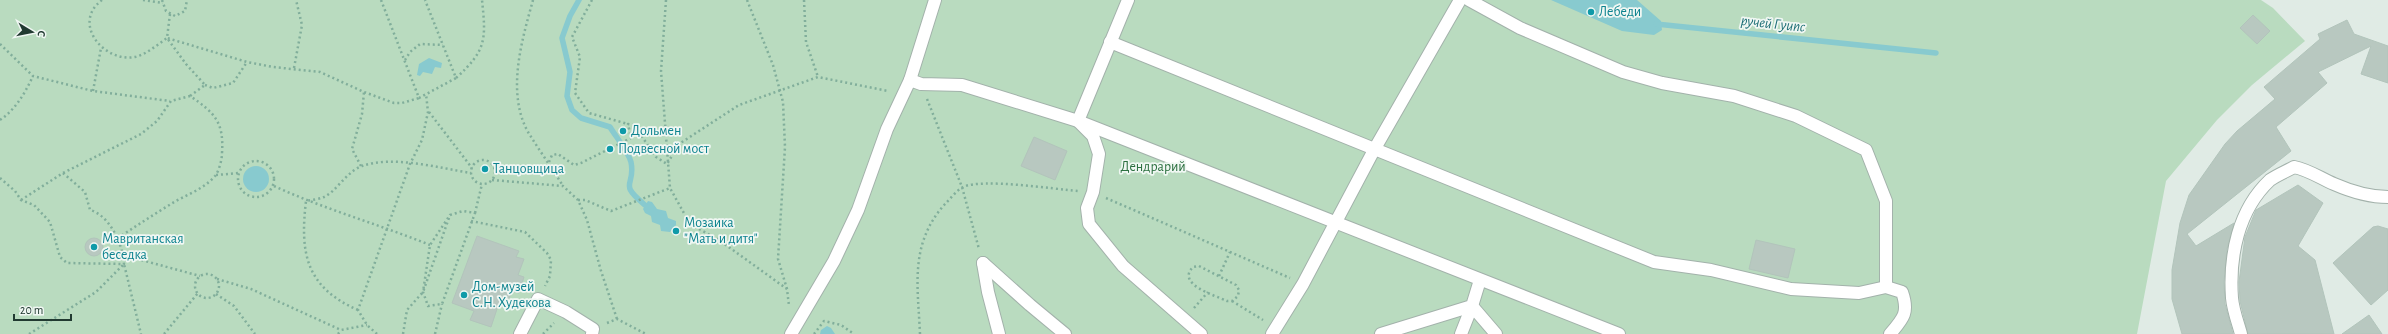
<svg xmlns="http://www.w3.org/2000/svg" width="2388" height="334" font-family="'Alegreya Sans',sans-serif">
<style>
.green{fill:#b9dbbf}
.water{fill:#88cacf}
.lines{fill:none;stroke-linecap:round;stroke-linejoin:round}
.stream{stroke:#88cacf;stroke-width:5.5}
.building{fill:#b8c8c0;stroke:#b2c4bb}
.minor-casing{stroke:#a3b2ab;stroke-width:14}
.path{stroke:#81ae9b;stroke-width:2.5;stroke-dasharray:2 3;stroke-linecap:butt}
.minor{stroke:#fff;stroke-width:12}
.culture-dot{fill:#0f9aa8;stroke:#f0f7f3;stroke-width:1.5}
.labels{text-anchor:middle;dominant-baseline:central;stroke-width:3.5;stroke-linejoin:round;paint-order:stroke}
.culture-label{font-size:14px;fill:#0d838f;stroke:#f0f7f3;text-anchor:start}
.park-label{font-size:14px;fill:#2c7040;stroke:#f0f7f3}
.water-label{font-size:15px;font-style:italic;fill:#1d6e75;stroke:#f0f7f3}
</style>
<rect width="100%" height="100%" fill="#e0ebe5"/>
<path class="green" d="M 0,0 L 2261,0 L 2273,8 L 2305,41 L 2252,85 L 2217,120 L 2166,181 L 2137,334 L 0,334 Z"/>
<g class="water">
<path d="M 1551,0 L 1637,0 L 1661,21 L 1662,30 L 1654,35 L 1622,31 Z"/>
<path d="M 429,58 L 442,63 L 441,68 L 435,67 L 432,74 L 423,72 L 420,76 L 417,75 L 419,64 Z"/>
<circle cx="256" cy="179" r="13"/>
<path d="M 648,201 L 652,202 L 657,209 L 666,211 L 668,218 L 676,221 L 676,225 L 670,232 L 661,231 L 660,225 L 652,222 L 651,216 L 645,213 L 643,209 Z"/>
<path d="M 827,326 L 831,328 L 835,334 L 820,334 L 821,330 Z"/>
</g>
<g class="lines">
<g class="stream">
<path d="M 579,0 L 570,16 L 562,38 L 570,72 L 567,96 L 572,110 L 581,118 L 610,127 C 616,137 628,151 631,162 C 636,187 617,182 645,205"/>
<path d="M 1656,24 L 1936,53"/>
</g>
</g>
<g class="building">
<path d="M 2253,15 L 2270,31 L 2257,44 L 2240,28 Z"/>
<path d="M 2347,20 L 2354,34 L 2388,46 L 2388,83 L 2361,74 L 2371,46 L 2318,72 L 2327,83 L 2276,127 L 2291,151 L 2187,234 L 2196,246 L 2234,223 L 2227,249 L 2224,282 L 2225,304 L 2233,334 L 2182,334 L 2172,299 L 2172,270 L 2180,223 L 2189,195 L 2225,144 L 2237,131 L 2275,99 L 2264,87 L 2320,39 L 2318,34 Z"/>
<path d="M 1034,137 L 1067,151 L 1055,180 L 1021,166 Z"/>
<path d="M 2298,185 L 2323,203 L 2298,246 L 2315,260 L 2334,334 L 2248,334 L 2240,301 L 2239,282 L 2245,237 L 2256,210 Z"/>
<path d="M 2378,226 L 2388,229 L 2388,290 L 2371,305 L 2333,263 L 2373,227 Z"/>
<path d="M 477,236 L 519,251 L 516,257 L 524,259 L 518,275 L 524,277 L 519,293 L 512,291 L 506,306 L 499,303 L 491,327 L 470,320 L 474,311 L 452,303 Z"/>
<circle cx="94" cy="247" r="9"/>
<path d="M 1756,240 L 1795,249 L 1788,278 L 1749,269 Z"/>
<path d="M 2369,315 L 2382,334 L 2342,334 Z"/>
</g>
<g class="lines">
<g class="minor-casing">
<g id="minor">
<path d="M 1128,0 L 1078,121 L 1093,136 L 1099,154 L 1093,192 L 1087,208 L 1089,224 L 1123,266 L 1201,334"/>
<path d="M 1469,0 L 1520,28 L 1623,72 L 1662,83 L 1734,96 L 1796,116 L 1866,150 L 1886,201 L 1886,287"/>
<path d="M 1110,42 L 1654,262 L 1711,270 L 1791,289 L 1859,293 L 1886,287 L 1902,292 C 1909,312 1904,318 1890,334"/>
<path d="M 910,80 L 921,84 L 962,85 L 1078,121 L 1619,334"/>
<path d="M 983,263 L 1030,305 L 1065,334"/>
<path d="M 983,263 L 988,292 L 999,334"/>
<path d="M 520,334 L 538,299 L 566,312 L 593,329 L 592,334"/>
<path d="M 791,334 L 834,261 L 858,210 L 887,129 L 910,80 L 935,0"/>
<path d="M 1272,334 L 1303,284 L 1374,150 L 1460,0"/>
<path d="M 1381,334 L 1472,306 L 1480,280"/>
<path d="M 1461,334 L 1472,306 L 1496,334"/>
<path d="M 2241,334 C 2238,323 2233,310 2232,298 C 2229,256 2238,210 2270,180 C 2277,175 2287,171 2294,167 C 2309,170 2320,178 2334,184 C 2350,191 2371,197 2388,197"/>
</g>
</g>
<g class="path">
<path d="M 102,0 C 71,23 104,63 135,57 C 147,54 157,45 167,38 L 186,64 L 205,85 L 190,96"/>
<path d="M 143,0 L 163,3"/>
<path d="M 162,0 L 166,11 L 175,16 L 185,11 L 187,0"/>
<path d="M 381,0 L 419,98 L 456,78 L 425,0"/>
<path d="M 533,0 C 522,40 506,92 528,132 C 539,150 552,168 563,186"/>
<path d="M 592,0 L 572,37 L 580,57 L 575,93 L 589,113 L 628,124"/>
<path d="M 666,0 L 661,71 L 670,188 L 690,224 L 719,240 L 787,289"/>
<path d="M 747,0 L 773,65 L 783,102 L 785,147 L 778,259 L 787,289 L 789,306"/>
<path d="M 804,0 L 806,42 L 818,77"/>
<path d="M 170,14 L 167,38 L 247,62 L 273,67 L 320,72 L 364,92 L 394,103 L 402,103 L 419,98"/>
<path d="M 0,44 L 33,76 L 93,91 L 170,101"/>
<path d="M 405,60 L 410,52 L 420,44 L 443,45"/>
<path d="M 294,68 L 302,25 L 296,0"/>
<path d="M 456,78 C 487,50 486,39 482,0"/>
<path d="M 205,85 L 213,88 L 233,83 L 247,62"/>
<path d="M 93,91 L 101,48"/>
<path d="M 927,99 L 962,187 L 979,249"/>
<path d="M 429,112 L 472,168"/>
<path d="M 0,120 C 16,109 25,93 33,76"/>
<circle cx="483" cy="172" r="12"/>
<circle cx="256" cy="179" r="18"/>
<path d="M 549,162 L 552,155 L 558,154 L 574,165 L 581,163 L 631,138 L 628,124 L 634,125 L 656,157 L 667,164 L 679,144 L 739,105 L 818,77 L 888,91"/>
<path d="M 361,166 L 352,149 L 362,114 L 364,92"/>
<path d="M 63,173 L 85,192 L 90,210 C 108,215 119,238 123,255 L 200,276"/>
<path d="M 216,175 L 239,173"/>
<path d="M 0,178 L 15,191 L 21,200 L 34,205 L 50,222 L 60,257 L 67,263 L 124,264 L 123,255"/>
<path d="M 492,180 L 563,186 L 578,200 L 587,220 L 601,271 L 617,319"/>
<path d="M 274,186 C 324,209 378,224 430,245"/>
<path d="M 1106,198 L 1290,278"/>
<path d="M 21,200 L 63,173 L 141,134 L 157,121 L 171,101 L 190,96 C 215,113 224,122 222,153 C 222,160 219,171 215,176 C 203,190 185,195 171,204 C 153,215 136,226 118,238"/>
<path d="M 578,200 L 585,200 L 611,211 L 670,188"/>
<path d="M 475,213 L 482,184"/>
<path d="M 471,221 L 525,232 L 547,253 L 551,260 L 550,276 L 545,286"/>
<path d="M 1199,266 L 1236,285 L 1239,290 L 1238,296 L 1232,301 L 1227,301 C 1214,295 1176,284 1193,267 Z"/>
<circle cx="207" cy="286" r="12"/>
<path d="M 1219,276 L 1230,252"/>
<path d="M 217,279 L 251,289 L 341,330 L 367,325"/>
<path d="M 216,294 L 234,306 L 255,334"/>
<path d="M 1232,301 L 1263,320"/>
<path d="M 1194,308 L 1208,292"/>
<path d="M 358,310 C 305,287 300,252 306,201 C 312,200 319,199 324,197 C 337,191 346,172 362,166 C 393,155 439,168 471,173"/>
<path d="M 607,323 L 617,319 L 646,334"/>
<path d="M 29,334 L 96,292 L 124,264 L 141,334"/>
<path d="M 164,334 L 198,293"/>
<path d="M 338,334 L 341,330"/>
<path d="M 377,334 L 367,325 L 358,310 L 410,164 L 422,140 L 428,112 L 426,94"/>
<path d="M 403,334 L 407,310 L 423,292 L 450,215 L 463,211 L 475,213 L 442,304 L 428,306 L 423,292 L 430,245 L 450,215"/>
<path d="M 435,334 L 442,304"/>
<path d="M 543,334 L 554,323"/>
<path d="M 814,334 L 824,321 L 841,325 L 854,334"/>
<path d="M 920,334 C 918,286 909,244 945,204 C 950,199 957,190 963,187 C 982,178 1054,189 1078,191"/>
</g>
<use href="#minor" class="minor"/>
</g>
<g class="culture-dot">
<circle cx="1591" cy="12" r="4"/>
<circle cx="623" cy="131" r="4"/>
<circle cx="610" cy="149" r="4"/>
<circle cx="485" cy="169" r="4"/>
<circle cx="676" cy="231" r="4"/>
<circle cx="94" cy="247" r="4"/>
<circle cx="464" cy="295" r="4"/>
</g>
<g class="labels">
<g class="culture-label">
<text x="1599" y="12">Лебеди</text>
<text x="631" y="131">Дольмен</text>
<text x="618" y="149">Подвесной мост</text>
<text x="493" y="169">Танцовщица</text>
<text x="684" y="223">Мозаика<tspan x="684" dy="16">"Мать и дитя"</tspan></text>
<text x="102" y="239">Мавританская<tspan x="102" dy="16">беседка</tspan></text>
<text x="472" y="287">Дом-музей<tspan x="472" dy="16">С.Н. Худекова</tspan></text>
</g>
<g class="park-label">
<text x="1153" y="167">Дендрарий</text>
</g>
<g class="water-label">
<text transform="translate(1773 24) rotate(6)">ручей Гуипс</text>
</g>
</g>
<g transform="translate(32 32) rotate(100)" stroke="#f0f7f3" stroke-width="3" paint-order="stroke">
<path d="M0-3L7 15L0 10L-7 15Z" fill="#213a31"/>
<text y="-6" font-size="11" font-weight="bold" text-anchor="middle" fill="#213a31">С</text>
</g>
<path d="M14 314v6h57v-6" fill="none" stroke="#213a31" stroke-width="2"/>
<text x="20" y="314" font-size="12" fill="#213a31" stroke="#f0f7f3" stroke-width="3" paint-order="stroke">20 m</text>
</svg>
